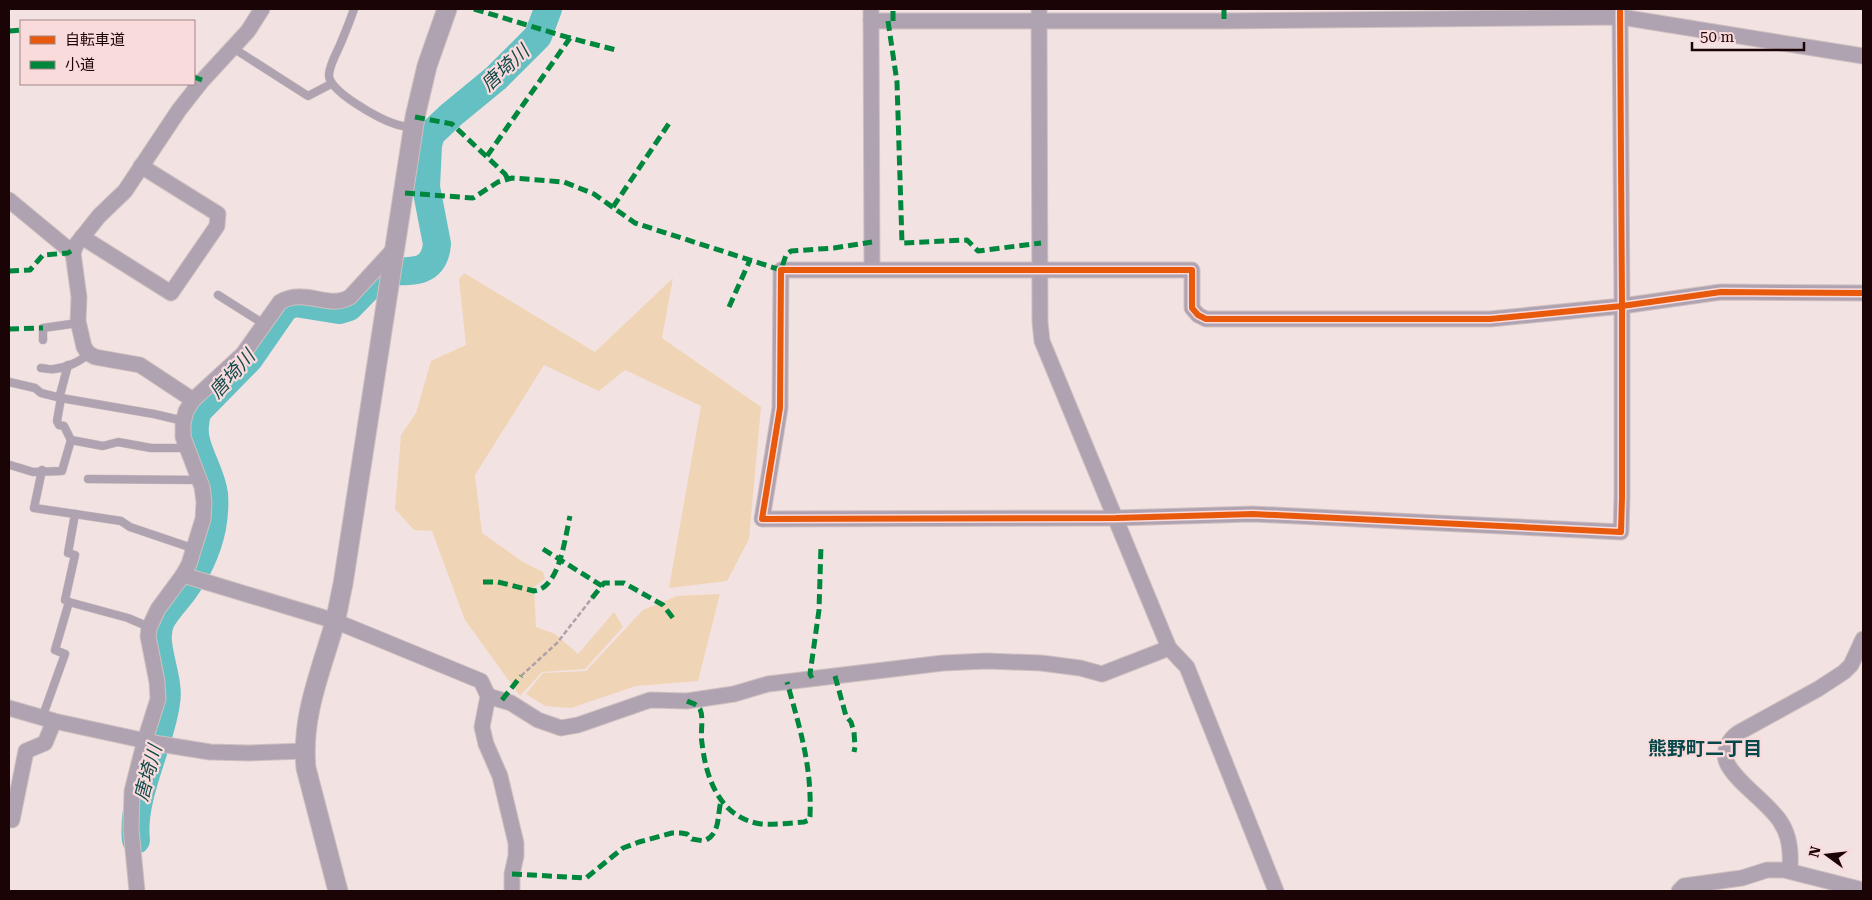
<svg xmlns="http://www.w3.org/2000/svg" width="1872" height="900" font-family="'Roboto Serif','Noto Sans JP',serif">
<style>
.green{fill:#f0d4b6}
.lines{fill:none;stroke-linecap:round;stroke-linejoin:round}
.river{stroke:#64c0c2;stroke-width:28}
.service-casing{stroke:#cfc0c0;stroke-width:9}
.minor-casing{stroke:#cfc0c0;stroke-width:17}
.tertiary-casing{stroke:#cfc0c0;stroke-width:21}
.path{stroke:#ada1aa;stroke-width:2.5;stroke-dasharray:5 2.5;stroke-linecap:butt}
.service{stroke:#b0a3b1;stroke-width:8}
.minor{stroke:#b0a3b1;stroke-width:15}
.tertiary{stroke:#b0a3b1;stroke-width:19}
.quiet{stroke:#00873e;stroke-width:5;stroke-dasharray:10 5;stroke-linecap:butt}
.cycleway-casing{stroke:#fadbdc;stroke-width:9}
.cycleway{stroke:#e8590c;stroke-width:6}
.labels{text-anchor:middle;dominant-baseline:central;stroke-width:4.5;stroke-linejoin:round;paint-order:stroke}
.water-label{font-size:19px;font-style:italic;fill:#134b4c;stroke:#fadbdc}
.neighbourhood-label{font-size:19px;font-weight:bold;fill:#07494a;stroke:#fadbdc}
</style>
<rect width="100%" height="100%" fill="#f3e2e2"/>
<g class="green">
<path d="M 464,273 L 595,352 L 673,278 L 662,338 L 761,407 L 749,539 L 727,581 L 669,588 L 701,406 L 625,370 L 599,391 L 544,365 L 475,475 L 482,533 L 523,562 L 543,572 L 545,579 L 534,587 L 536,627 L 555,634 L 578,654 L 614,612 L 623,627 L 585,669 L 542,672 L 520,696 L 465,620 L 432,531 L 414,530 L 395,509 L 401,435 L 416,413 L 431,361 L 466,345 L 459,279 Z"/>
<path d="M 720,594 L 698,681 L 636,686 L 571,708 L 545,706 L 526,694 L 543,673 L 586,671 L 643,610 L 677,596 Z"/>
</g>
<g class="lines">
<path class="river" d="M 136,840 C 131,797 160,746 166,703 C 171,677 150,644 161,621 C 166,611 175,602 182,593 C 196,574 207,552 212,528 C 214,517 215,506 214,494 C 210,464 186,443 198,411 L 249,359 L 285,307 L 295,303 L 339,310 L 349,307 L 384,271 C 409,271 434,276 437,244 L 426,187 L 428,145 L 431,134 L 451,115 L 496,78 L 538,36 L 548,9"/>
<g class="service-casing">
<g id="service">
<path d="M 354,9 C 350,21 345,33 340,45 C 336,54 330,64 329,74 C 327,91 380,119 395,124 C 401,126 407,127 414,128"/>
<path d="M 233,48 L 308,96 L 331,84"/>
<path d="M 218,295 L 264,324"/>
<path d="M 43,340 L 43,328 L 78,323"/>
<path d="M 41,368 C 45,368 50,370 54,369 C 64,368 82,362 88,353"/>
<path d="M 9,382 L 35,388 L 41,393 L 61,398 L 60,395 L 68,365"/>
<path d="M 184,421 L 154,414 L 61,398 L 57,421 L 59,425 L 64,426 L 71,440 L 103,446 L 118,442 L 151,448 L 187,448"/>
<path d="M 10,465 L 33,472 L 62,471 L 71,440"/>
<path d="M 42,470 L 34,508 L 75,514"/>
<path d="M 88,479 L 199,480"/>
<path d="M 69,602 L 65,600 L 75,555 L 68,553 L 75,514 L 121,521 L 130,527 L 195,549"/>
<path d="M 42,718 L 65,654 L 55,650 L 69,602 L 128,618 L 149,627"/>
</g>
</g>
<g class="minor-casing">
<g id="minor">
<path d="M 871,9 L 872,268"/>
<path d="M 1039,9 L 1040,322 L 1042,341 L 1169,648 L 1187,667 L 1276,891"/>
<path d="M 1620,9 L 1622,306 L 1622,497 L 1621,532 L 1253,514 L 1116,518 L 762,519 L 780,408 L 781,270 L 1192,270 L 1192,308 L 1198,315 L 1206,319 L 1490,319 L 1622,306 L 1721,292 L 1863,293"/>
<path d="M 871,21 L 1224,21 L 1621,17 L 1863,56"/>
<path d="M 9,200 L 73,253"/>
<path d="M 82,237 L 171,293 L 217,226 L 218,214 L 141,166"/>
<path d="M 193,400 L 140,365 L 95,357 L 88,353 L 84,347 L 78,321 L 79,297 L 73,253 L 76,245 L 99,216 L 125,191 L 179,110 L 201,82 L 248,31 L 262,9"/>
<path d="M 183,575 L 335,621 L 481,681 L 488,696 L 482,727 L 486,744 L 500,776 L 516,843 L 516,856 L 512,874 L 512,891"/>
<path d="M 488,696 L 511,703 L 538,720 L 561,728 L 578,725 L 650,700 L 687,701 L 734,694 L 768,684 L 943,663 L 987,661 L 1041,663 L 1080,668 L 1102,674 L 1169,648"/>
<path d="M 9,708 L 54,721 L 160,744 L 210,752 L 249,753 L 305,751"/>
<path d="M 12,820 L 26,751 L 45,743 L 54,721"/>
<path d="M 1790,870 C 1791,852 1790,836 1780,821 C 1767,802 1736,782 1727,763 C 1722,752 1729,739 1738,733 L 1818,689 L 1844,672 L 1851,665 L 1863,639"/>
<path d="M 137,891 L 131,829 L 132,791 L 145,740 L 158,699 L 157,682 L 148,636 L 149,628 L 158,609 L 183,575 L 189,564 L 203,519 L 204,502 L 202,487 L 183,437 L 183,423 L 186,411 L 193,400 L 243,354 L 280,302 C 305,287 328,310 350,297 L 396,247"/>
<path d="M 1679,891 L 1684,886 L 1742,878 L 1767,870 L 1784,870 L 1863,890"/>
</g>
</g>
<g class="tertiary-casing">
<path id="tertiary" d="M 338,891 L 306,768 C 301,716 321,671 335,622 C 338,610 340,597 343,584 L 415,117 L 427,66 L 447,9"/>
</g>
<path class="path" d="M 521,676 L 557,643 L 592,598"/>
<use href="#service" class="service"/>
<use href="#minor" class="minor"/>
<use href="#tertiary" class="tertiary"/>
<g class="quiet">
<path d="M 474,9 L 570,38"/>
<path d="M 1224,9 L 1224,21"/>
<path d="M 888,21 L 897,82 L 902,243 L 967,240 L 978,251 L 1041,243"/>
<path d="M 893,21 L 893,9"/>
<path d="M 9,31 L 21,30"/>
<path d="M 194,77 L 202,80"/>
<path d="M 415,117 L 452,124 L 505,174 L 508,179"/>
<path d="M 487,156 L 570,38 L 616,50"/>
<path d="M 405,193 L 473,198 L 498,182 L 512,178 L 564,182 L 594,194 L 635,223 L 781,270 L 786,255 L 791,251 L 834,248 L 872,242"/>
<path d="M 613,207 L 670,122"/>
<path d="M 9,271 L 30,270 L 43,255 L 68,253 L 71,251"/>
<path d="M 729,307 L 750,260"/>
<path d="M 9,329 L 43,328"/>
<path d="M 543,549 L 602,586"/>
<path d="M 483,582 L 498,582 L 534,591 C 560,588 565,537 570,516"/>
<path d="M 592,598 L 604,583 L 624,583 L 663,605 L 673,618"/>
<path d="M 835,676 L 846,716 L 851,722 L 854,732 L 855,747 L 854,752"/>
<path d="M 812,678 L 810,674 L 819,610 L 821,545"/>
<path d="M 502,700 L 521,676"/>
<path d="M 687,701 C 691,703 697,704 700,709 C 704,718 700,733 702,743 C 706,779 720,818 761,824 C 775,825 790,823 804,822 L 809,820 L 810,816 C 812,766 800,729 787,682"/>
<path d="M 512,874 L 586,878 L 623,848 L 639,842 L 672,833 L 681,833 L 687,834 L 692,839 L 704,841 C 721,834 717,815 721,801"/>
</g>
<g class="cycleway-casing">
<path id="cycleway" d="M 1620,9 L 1622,306 L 1622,497 L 1621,532 L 1253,514 L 1116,518 L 762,519 L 780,408 L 781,270 L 1192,270 L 1192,308 L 1198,315 L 1206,319 L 1490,319 L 1622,306 L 1721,292 L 1863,293"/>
</g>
<use href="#cycleway" class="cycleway"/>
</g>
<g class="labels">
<g class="water-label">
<text transform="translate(505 68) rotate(-43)">唐埼川</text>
<text transform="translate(232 374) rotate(-48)">唐埼川</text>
<text transform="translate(148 773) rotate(-75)">唐埼川</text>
</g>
<g class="neighbourhood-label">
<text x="1705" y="748">熊野町二丁目</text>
</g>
</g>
<rect width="1872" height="900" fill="none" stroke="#1b0406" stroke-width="20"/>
<rect x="20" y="20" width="175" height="65" fill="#fadbdc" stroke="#a18586"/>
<rect x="30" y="36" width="25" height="8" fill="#e8590c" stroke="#a18586"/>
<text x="65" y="45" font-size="15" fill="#1b0406">自転車道</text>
<rect x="30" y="61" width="25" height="8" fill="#00873e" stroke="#a18586"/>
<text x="65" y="70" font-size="15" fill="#1b0406">小道</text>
<g transform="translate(1827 855) rotate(285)" stroke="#fadbdc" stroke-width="4" paint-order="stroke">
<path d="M0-4L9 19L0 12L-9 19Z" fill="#1b0406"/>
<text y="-8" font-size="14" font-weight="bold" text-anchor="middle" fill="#1b0406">N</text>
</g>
<path d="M1692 42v8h112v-8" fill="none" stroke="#1b0406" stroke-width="2.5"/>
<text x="1700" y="42" font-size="15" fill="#1b0406" stroke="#fadbdc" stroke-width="4" paint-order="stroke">50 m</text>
</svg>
